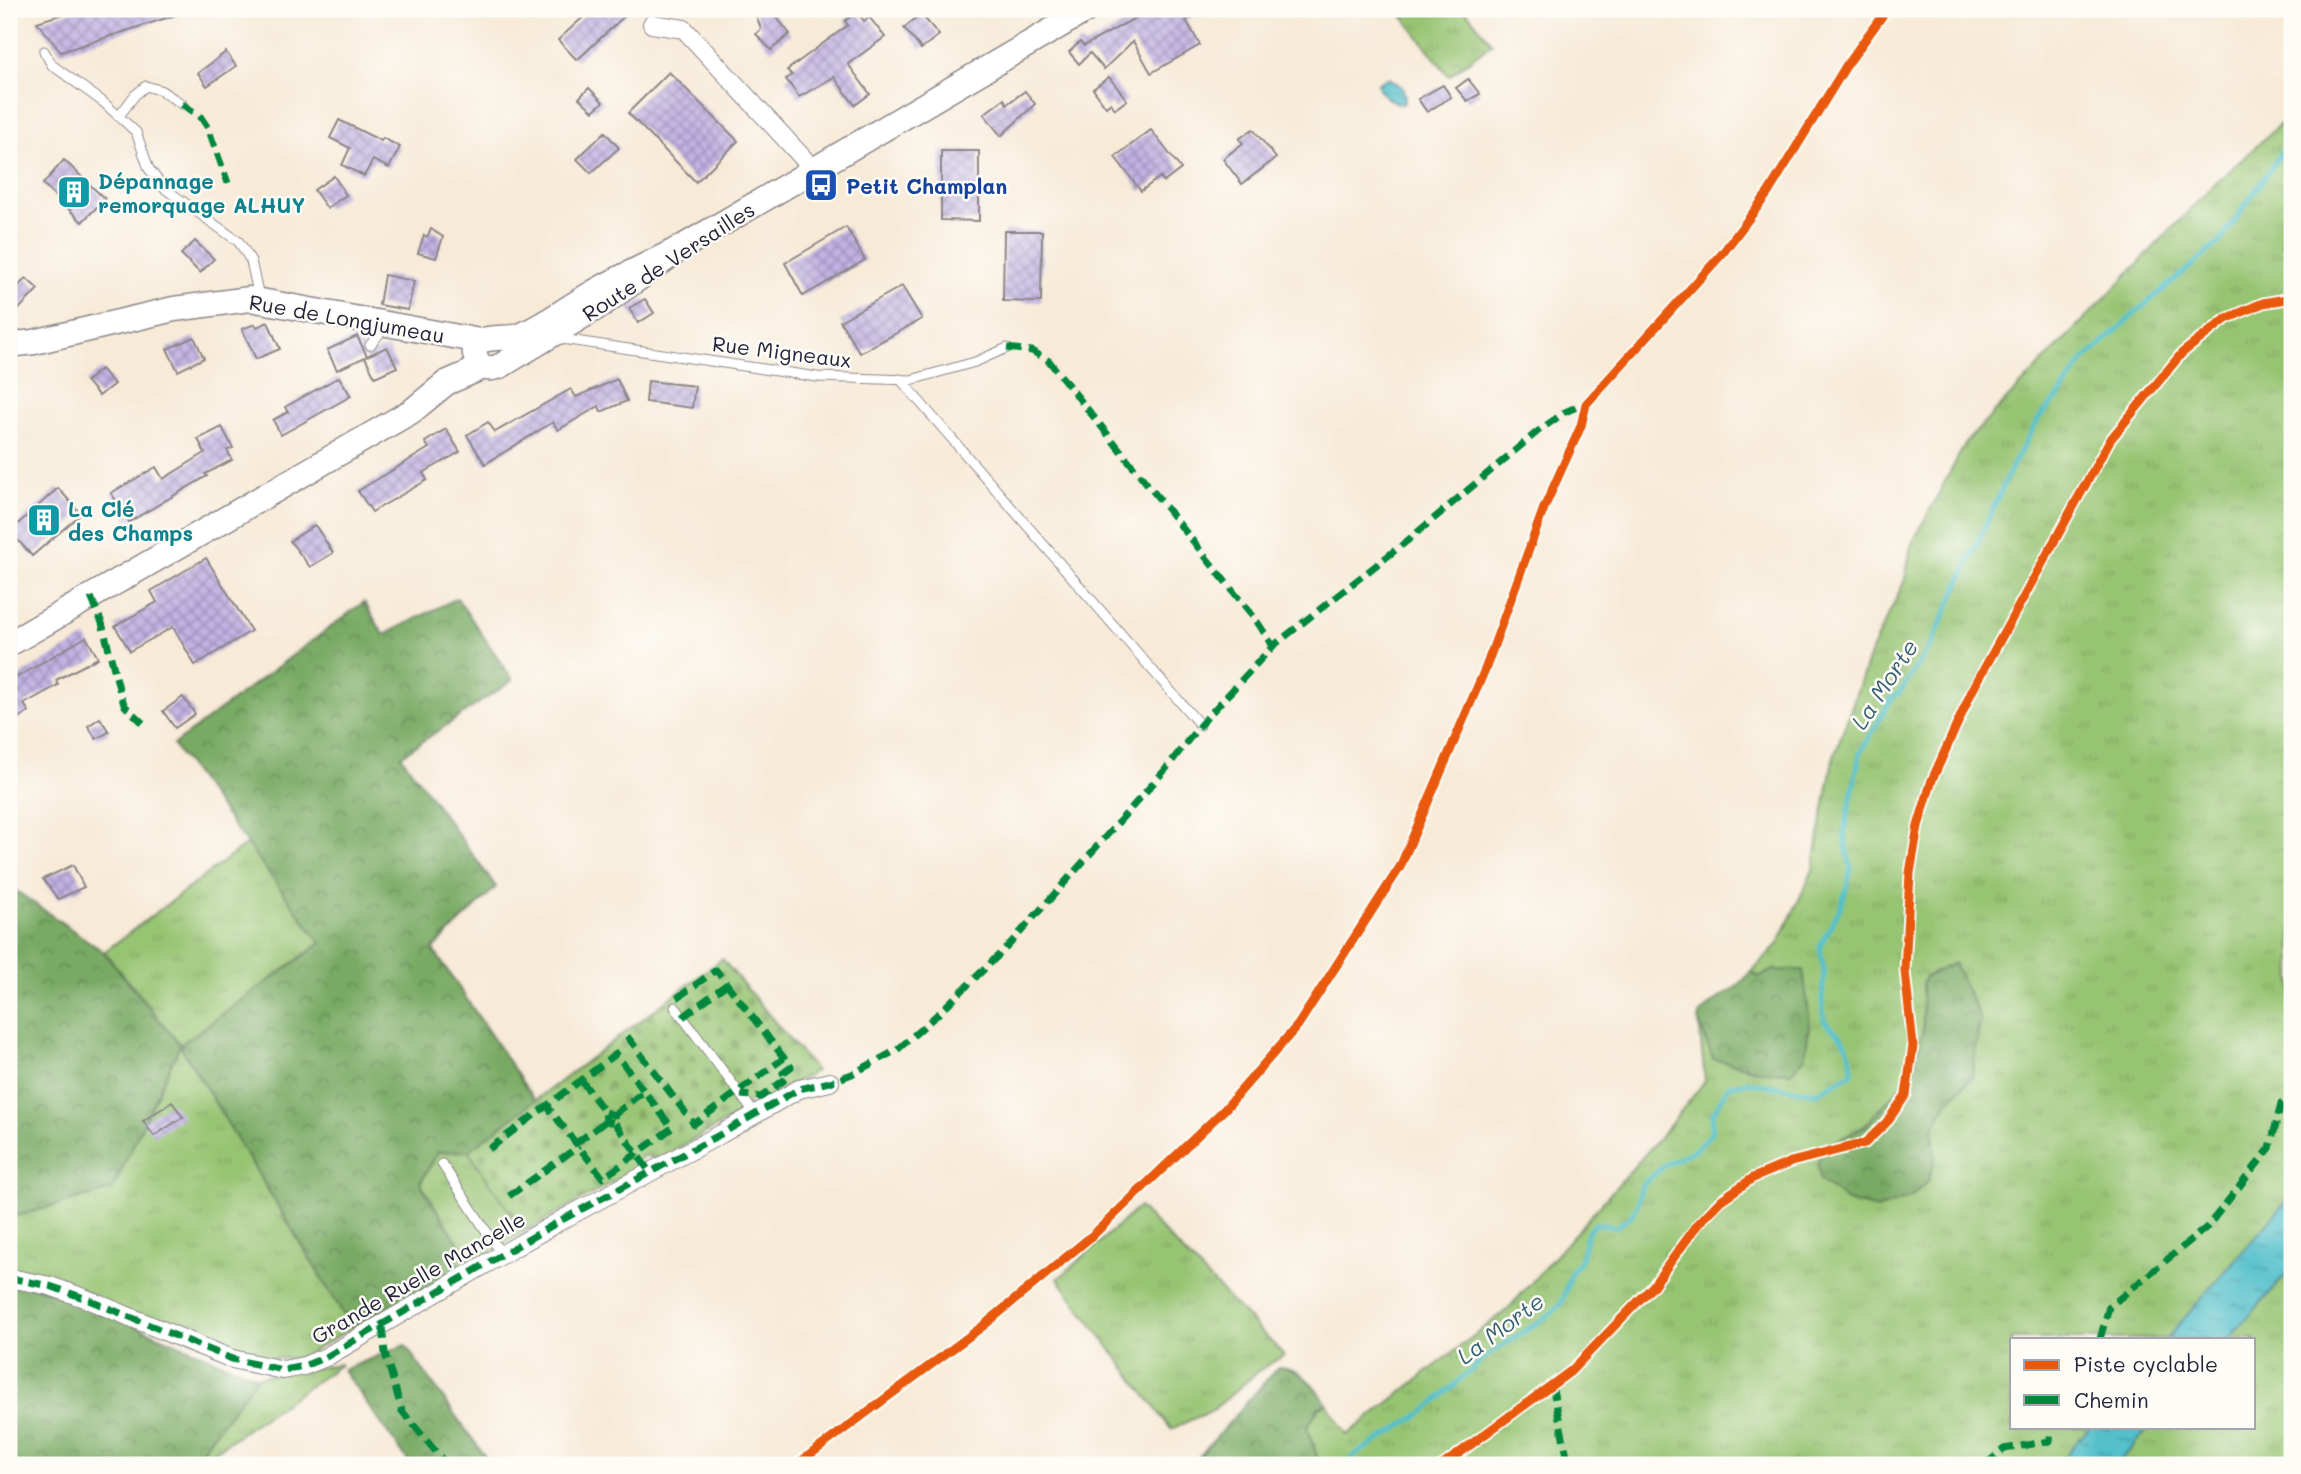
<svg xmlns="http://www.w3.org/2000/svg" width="2301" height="1474" font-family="Mali,sans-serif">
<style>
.grass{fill:url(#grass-tufts);stroke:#5c7356;stroke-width:2;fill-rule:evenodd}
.forest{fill:url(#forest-crowns);stroke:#4e6650;stroke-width:2}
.wetland{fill:url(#wetland-marsh);stroke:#5c7356;stroke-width:2}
.cemetery{fill:url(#cemetery-stones);stroke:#5c7356;stroke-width:2}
.water{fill:url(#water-ripples);stroke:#3a7182;stroke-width:2}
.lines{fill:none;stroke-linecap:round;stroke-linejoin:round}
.stream{stroke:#53c0ca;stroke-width:5}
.building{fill:url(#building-cross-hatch)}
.service-casing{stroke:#8c8689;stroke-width:11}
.minor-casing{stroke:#8c8689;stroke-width:20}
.secondary-casing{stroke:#8c8689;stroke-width:27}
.service{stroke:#fff;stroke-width:9}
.minor{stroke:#fff;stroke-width:18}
.secondary{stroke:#fff;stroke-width:24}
.quiet{stroke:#00873e;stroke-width:7;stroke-dasharray:14 7;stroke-linecap:butt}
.cycleway-casing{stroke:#fdfcf7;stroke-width:13}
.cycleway{stroke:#e8590c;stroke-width:9}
.labels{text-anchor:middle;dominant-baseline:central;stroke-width:5;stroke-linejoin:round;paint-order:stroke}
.culture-label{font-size:21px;font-weight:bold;fill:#0d838f;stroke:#fdfcf7;text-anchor:start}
.transit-label{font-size:21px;font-weight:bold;fill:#164399;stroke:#fdfcf7;text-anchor:start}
.street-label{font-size:21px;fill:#22223b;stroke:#fdfcf7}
.water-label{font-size:23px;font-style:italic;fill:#366174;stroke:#fdfcf7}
</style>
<defs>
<pattern id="grass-tufts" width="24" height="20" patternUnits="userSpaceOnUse" patternTransform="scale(1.75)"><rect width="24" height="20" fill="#97c472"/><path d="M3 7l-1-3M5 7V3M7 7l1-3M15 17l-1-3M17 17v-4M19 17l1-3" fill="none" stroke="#82a864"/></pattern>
<pattern id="forest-crowns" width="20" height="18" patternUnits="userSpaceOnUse" patternTransform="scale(1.75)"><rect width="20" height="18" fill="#79aa64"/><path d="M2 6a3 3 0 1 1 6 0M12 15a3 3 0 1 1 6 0" fill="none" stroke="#638a54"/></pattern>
<pattern id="wetland-marsh" width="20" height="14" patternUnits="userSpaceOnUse" patternTransform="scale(1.75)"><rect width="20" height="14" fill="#97c472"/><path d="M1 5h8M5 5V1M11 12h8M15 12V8" fill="none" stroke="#82a864"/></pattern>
<pattern id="cemetery-stones" width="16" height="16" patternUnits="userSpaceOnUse" patternTransform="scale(1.75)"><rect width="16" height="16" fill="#97c472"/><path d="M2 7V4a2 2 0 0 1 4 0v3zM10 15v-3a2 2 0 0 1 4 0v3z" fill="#82a864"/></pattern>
<pattern id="water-ripples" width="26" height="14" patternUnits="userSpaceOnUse" patternTransform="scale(1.75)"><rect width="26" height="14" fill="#53c0ca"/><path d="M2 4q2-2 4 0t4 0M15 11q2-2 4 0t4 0" fill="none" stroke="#449ca5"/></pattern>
<pattern id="building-cross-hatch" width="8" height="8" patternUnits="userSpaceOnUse" patternTransform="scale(1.75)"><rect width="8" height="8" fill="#c1b2e2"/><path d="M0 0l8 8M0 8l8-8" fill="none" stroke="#9c90b8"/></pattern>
</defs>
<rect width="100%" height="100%" fill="#fdfcf7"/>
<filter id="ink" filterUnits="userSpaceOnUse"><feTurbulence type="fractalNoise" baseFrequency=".0143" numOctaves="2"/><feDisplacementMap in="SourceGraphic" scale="14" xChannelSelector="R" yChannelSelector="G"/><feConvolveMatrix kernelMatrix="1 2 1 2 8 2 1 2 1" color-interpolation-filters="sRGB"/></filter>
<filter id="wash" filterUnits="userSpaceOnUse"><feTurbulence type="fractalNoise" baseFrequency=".00686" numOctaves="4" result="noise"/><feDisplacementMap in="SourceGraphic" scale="28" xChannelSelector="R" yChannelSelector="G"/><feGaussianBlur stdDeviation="1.57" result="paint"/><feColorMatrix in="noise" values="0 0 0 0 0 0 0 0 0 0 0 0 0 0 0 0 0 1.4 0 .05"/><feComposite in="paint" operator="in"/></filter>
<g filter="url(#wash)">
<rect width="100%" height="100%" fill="#f7ead7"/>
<g class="grass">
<path d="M 1397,9 L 1464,9 L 1492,43 L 1449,76 Z"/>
<path d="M 2292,113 L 2292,1465 L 1320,1465 L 1307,1428 L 1319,1407 L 1327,1404 L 1347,1435 L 1508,1309 L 1662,1135 L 1705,1081 L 1699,1022 L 1713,1059 L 1774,970 L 1758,978 L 1752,971 L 1778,944 L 1813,870 L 1833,759 L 1872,649 L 1905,580 L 1911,546 L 1966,442 L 2212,187 ZM 2012,1339 L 2254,1339 L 2254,1427 L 2012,1427 Z"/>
<path d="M 247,844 L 321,943 L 180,1045 L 352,1328 L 301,1358 L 262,1359 L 234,1354 L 9,1276 L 9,1218 L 112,1190 L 180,1045 L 104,952 Z"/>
<path d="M 438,1151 L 468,1151 L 524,1232 L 472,1264 L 420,1184 Z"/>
<path d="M 1139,1207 L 1284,1355 L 1260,1370 L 1213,1410 L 1171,1429 L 1058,1279 Z"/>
<path d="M 341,1364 L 212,1453 L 220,1465 L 178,1465 L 198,1455 L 257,1377 Z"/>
</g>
<g class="forest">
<path d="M 457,598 L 513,680 L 401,756 L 496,887 L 433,949 L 535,1101 L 468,1151 L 438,1152 L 420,1183 L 472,1264 L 352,1328 L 180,1045 L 112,1190 L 9,1218 L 9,886 L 104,952 L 180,1045 L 321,943 L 173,745 L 364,602 L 384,635 Z"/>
<path d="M 1954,963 L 1980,1018 L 1972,1078 L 1947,1102 L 1933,1129 L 1935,1159 L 1928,1181 L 1911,1197 L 1877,1209 L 1847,1201 L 1820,1180 L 1818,1164 L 1822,1149 L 1865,1126 L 1912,1074 L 1923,1029 L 1922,984 L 1925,977 Z"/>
<path d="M 1774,970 L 1803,970 L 1810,1022 L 1805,1057 L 1791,1072 L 1761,1071 L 1713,1059 L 1699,1022 L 1700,1014 L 1709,1005 L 1739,985 L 1752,971 L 1758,977 Z"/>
<path d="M 18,1283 L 64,1296 L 257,1377 L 198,1455 L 178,1465 L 9,1465 L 9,1290 Z"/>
<path d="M 405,1345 L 491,1465 L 411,1465 L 343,1370 Z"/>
<path d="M 1278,1367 C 1301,1367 1315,1386 1327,1404 L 1319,1407 L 1307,1428 L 1320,1465 L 1199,1465 L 1196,1460 Z"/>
</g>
<path class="wetland" d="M 2292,193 L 2292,255 L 2282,245 L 2282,222 Z"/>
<path class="cemetery" d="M 722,959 L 816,1071 L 760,1102 L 752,1099 L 742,1108 L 744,1112 L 654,1161 L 646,1155 C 640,1157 636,1161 638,1168 L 524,1232 L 468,1151 Z"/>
<g class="water">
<path d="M 1388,78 L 1402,87 L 1405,95 L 1403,104 C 1391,102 1379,95 1378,83 Z"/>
<path d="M 2292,1195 L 2292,1268 L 2229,1339 L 2166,1339 Z"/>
<path d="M 2090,1427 L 2150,1427 L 2116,1465 L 2057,1465 Z"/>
</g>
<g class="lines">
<path class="stream" d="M 1349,1465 L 1353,1456 L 1424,1412 L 1488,1355 L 1551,1314 L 1562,1302 L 1572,1271 L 1581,1259 L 1588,1231 L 1595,1224 L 1616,1227 L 1630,1217 L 1637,1206 L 1642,1185 L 1664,1166 L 1696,1149 L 1711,1134 L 1713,1113 L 1729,1086 L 1746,1082 L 1817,1093 L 1852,1073 C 1852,1046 1844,1038 1824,1021 L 1822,1000 L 1824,974 L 1820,946 L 1842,904 L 1851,870 L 1844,834 L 1860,753 L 1892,698 L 1900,692 L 1932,643 L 2012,467 L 2041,415 L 2056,400 L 2084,360 L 2141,308 L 2220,242 L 2286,146 L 2292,140"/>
</g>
<g id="blocks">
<g class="building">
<path d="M 79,9 L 185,9 L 185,12 L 61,52 L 37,22 Z"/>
<path d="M 592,9 L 632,9 L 577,60 L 558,40 Z"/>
<path d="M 754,9 L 770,9 L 790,34 L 771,50 L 756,34 L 761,29 Z"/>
<path d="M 1161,9 L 1206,9 L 1186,20 L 1200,45 L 1151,73 L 1133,41 L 1104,69 L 1090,53 L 1079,64 L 1069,52 L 1080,42 L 1084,46 L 1146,12 L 1148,16 Z"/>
<path d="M 857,12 L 864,21 L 869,17 L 885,37 L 848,64 L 870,94 L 855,105 L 834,77 L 799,97 L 786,79 L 792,75 L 787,70 L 848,25 L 845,21 Z"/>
<path d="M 921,14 L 939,35 L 921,49 L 904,28 Z"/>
<path d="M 226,52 L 236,66 L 207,86 L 198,73 Z"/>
<path d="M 669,72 L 738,141 L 696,182 L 628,113 Z"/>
<path d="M 1109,77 L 1127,100 L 1115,109 L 1111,103 L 1106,107 L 1093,89 Z"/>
<path d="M 1468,79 L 1480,94 L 1467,101 L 1456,88 Z"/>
<path d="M 1443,85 L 1451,97 L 1427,112 L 1418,99 Z"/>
<path d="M 589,88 L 603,102 L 593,111 L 579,98 Z"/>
<path d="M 1025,91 L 1035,104 L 1001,136 L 984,114 L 1004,99 L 1007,104 Z"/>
<path d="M 339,120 L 381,141 L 383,138 L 400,147 L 389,168 L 373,160 L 364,176 L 342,165 L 350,148 L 330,138 Z"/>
<path d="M 1253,129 L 1276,158 L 1242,184 L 1223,159 L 1243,143 L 1239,139 Z"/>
<path d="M 1151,130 L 1181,169 L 1164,182 L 1160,177 L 1141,191 L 1115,157 Z"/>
<path d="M 605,132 L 619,148 L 591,173 L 577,159 Z"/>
<path d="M 941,151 L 979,151 L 979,221 L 941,220 Z"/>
<path d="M 64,160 L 105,199 L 82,222 L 43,184 Z"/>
<path d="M 334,176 L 346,195 L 327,208 L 314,190 Z"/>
<path d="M 846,227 L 865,260 L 803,296 L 785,263 Z"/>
<path d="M 431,229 L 443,237 L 436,258 L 418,253 L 424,235 L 427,237 Z"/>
<path d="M 1004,231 L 1042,231 L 1041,302 L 1003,301 Z"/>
<path d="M 195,241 L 214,259 L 200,273 L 181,254 Z"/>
<path d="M 384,275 L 414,281 L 408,310 L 379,305 Z"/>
<path d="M 26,278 L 38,289 L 19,309 L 9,299 L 9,296 Z"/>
<path d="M 902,286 L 922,319 L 860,353 L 840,321 Z"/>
<path d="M 645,299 L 654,313 L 638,323 L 629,308 Z"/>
<path d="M 268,322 L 280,349 L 256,359 L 242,329 L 255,324 L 257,327 Z"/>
<path d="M 357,336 L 367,356 L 387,347 L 397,367 L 375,377 L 365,357 L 337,370 L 327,350 Z"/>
<path d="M 194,337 L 204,358 L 178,371 L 167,349 Z"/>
<path d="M 101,369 L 114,384 L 99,396 L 86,381 Z"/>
<path d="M 339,377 L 351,396 L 281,435 L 273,420 L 288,412 L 285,407 Z"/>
<path d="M 617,379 L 627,401 L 601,412 L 599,406 L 558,430 L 553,422 L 485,464 L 467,435 L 488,422 L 495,432 L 571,389 L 576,397 Z"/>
<path d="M 648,381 L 695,386 L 692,408 L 646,402 Z"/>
<path d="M 222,427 L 233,448 L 227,450 L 232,460 L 205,474 L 207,476 L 129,522 L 111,493 L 156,467 L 163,479 L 205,453 L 198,439 Z"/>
<path d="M 446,429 L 460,452 L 423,473 L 427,480 L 372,512 L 358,491 L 429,448 L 425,442 Z"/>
<path d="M 58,488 L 81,514 L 32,556 L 10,531 Z"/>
<path d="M 315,525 L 333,553 L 310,567 L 290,541 Z"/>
<path d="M 206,558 L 251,631 L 195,665 L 173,627 L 130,651 L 115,626 L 157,602 L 151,591 Z"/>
<path d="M 86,637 L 98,658 L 56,680 L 58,685 L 24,704 L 29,712 L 9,723 L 9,673 L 12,680 Z"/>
<path d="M 183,697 L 195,714 L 175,728 L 163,711 Z"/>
<path d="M 100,718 L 109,732 L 96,739 L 88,726 Z"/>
<path d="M 73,865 L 84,887 L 58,899 L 43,879 Z"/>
<path d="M 172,1102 L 183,1117 L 154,1136 L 143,1121 Z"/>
</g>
</g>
</g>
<g filter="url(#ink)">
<use href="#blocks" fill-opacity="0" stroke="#8c8689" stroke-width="2"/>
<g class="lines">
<g class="service-casing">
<g id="service">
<path d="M 44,51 L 52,65 L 103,102 L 136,132 L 149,169 L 164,188 L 239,242 L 251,261 L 259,297"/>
<path d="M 119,116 L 135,95 L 146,86 L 160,90 L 182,104"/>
<path d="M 555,338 L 817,377 L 911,380 L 975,362 L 1007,348"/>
<path d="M 370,345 L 381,332 L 382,324"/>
<path d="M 900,379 L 1200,725"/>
<path d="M 675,1007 L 755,1114"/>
<path d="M 442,1164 L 502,1255"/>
</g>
</g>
<g class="minor-casing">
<g id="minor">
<path d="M 652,24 L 684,29 L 804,159 L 811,172"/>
<path d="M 9,1283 L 15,1279 L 50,1286 L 84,1298 L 232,1359 L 283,1370 L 304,1366 L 326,1357 L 558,1222 L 721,1134 L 799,1089 L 830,1082"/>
</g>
</g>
<g class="secondary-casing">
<g id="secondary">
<path d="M 684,246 C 652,263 619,277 589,295 C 569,307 539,329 519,336 C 506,341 467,331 476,358 C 480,370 492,370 502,365 L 601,305 L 684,246 L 1088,9"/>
<path d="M 9,345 L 34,342 L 174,309 L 250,299 L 480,341"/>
<path d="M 9,644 L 412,411 L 446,383 L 483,367"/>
</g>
</g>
<use href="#service" class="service"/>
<use href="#minor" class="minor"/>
<use href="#secondary" class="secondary"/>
<g class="quiet">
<path d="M 182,104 L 200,116 L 208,128 L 228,183"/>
<path d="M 1007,348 L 1032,351 L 1049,361 L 1256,620 L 1273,646"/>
<path d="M 91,597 L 102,623 L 121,696 L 125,706 L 143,723"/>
<path d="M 677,998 L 716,970 L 791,1067 L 783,1073 L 787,1078 L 761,1097 L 741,1095"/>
<path d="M 683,1017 L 727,984"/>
<path d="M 627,1036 L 694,1124 L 784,1058"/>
<path d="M 581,1080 L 605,1112 L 606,1121 L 615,1123 L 614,1115 L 605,1112"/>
<path d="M 614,1115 L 644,1091"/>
<path d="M 615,1123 L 649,1171"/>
<path d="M 576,1143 L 606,1121"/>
<path d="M 489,1149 L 616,1054 L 672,1128 L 603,1178 L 547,1106"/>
<path d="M 509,1196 L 579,1146"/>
<path d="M 9,1283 L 15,1279 L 50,1286 L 84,1298 L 232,1359 L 283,1370 L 304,1366 L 326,1357 L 558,1222 L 721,1134 L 799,1089 L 830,1082 L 852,1074 L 897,1050 L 939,1013 L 1009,945 L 1165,770 L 1200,725 L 1273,646 L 1407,541 L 1537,432 L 1565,412 L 1588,402"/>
<path d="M 382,1326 L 385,1353 L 402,1411 L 441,1458 L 443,1465"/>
<path d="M 2100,1339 L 2109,1307 L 2207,1227 L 2270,1148 L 2281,1104 L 2292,1095"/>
<path d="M 1552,1385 L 1569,1465"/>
<path d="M 1985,1465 L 2004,1449 L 2050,1441 L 2051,1427"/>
</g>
<g class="cycleway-casing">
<g id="cycleway">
<path d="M 796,1465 L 983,1326 L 1093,1235 L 1225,1109 L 1298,1025 L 1400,867 L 1486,667 L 1544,508 L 1581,426 L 1586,404 L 1722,254 L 1768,193 L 1846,66 L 1887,9"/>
<path d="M 1443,1465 L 1571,1371 L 1653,1286 L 1698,1224 L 1721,1200 L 1753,1178 L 1791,1162 L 1865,1143 L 1886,1123 L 1906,1095 L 1913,1046 L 1905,971 L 1910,873 L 1918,826 L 1932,780 L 1972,691 L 2110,440 L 2182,353 L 2226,319 L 2263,303 L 2292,298"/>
</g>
</g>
<use href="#cycleway" class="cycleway"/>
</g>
</g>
<defs>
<g id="bus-square" transform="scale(1.75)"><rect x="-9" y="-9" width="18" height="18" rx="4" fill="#1a4fb4" stroke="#fdfcf7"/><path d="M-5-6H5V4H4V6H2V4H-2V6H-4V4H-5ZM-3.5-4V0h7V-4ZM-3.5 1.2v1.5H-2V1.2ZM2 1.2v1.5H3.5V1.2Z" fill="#fff"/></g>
<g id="building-square" transform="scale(1.75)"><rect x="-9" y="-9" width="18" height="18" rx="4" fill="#0f9aa8" stroke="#fdfcf7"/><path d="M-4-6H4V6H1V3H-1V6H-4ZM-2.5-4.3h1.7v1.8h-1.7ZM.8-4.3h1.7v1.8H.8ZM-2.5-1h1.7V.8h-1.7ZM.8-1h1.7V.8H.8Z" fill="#fff"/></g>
</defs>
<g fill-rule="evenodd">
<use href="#bus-square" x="821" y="185"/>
<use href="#building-square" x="74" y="192"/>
<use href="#building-square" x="44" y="520"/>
</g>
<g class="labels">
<g class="culture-label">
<text x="98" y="180">Dépannage<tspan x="98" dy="24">remorquage ALHUY</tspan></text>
<text x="68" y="508">La Clé<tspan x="68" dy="24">des Champs</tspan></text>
</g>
<g class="transit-label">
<text x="846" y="185">Petit Champlan</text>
</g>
<g class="street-label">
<text transform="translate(668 261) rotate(-33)">Route de Versailles</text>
<text transform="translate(347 318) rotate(10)">Rue de Longjumeau</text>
<text transform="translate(782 351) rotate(7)">Rue Migneaux</text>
<text transform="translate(418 1277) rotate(-30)">Grande Ruelle Mancelle</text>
</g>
<g class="water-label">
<text transform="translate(1884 684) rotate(-57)">La Morte</text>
<text transform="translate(1500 1328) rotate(-37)">La Morte</text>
</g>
</g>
<rect width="2301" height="1474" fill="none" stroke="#fdfcf7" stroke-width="35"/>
<rect x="2010" y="1338" width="245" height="91" fill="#fdfcf7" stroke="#a5a5ac" stroke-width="2"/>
<rect x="2024" y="1360" width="35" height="10" fill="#e8590c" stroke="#a5a5ac" stroke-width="2"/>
<text x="2074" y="1372" font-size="21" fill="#22223b">Piste cyclable</text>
<rect x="2024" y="1395" width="35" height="10" fill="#00873e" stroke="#a5a5ac" stroke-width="2"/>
<text x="2074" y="1408" font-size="21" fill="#22223b">Chemin</text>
</svg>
